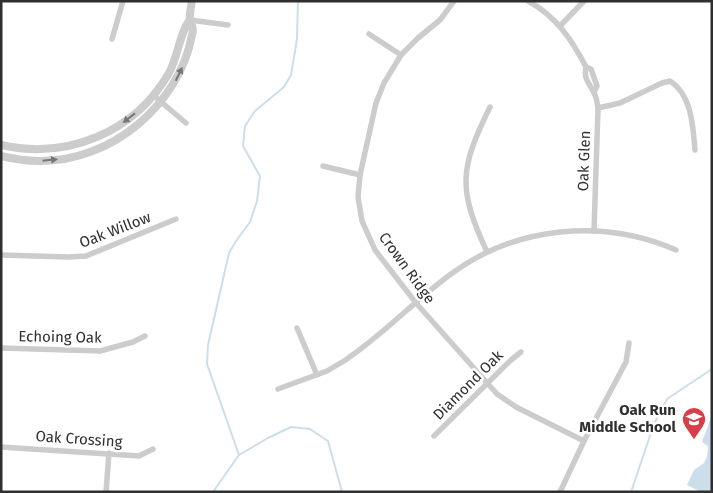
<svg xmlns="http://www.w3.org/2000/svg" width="713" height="493" font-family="'Fira Sans',sans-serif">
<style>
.water{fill:#cbdee9}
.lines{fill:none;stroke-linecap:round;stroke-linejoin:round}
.stream{stroke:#cbdee9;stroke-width:2}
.minor{stroke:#ccc;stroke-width:5.5}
.tertiary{stroke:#ccc;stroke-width:8}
.oneway{fill:#767676}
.labels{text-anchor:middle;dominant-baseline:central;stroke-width:5;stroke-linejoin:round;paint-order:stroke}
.street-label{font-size:15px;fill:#2f2f2f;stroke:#fff}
.poi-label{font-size:15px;font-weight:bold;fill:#2f2f2f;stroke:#fff;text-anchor:end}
</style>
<rect width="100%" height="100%" fill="#fff"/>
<path class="water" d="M 712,415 L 712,492 L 701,492 L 687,485 L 694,470 L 704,463 L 707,457 L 708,446 L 702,442 Z"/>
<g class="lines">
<g class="stream">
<path d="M 239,455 L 207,364 L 208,345 L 229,253 L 236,241 L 250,222 L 257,201 L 260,176 L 243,146 L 245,126 L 255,111 L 284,87 L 291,75 L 297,39 L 298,1"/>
<path d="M 213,492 L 239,455 L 268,438 L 291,427 L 310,429 L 328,441 L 342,492"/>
<path d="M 631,492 L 654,424 L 667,399 L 712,369"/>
</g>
<g class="minor">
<path d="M 454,1 L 440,20 L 418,38 L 401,55 L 384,83 L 376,103 L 360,175 L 358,197 L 362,221 L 375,250 L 416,303 L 497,394 L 516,407 L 584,441"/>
<path d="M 528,1 C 556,16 572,40 586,67 C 583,81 591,84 595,95 C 597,99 597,103 598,108 L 594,231"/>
<path d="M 190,20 L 228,25"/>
<path d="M 560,26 L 584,1"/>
<path d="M 369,34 L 401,55"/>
<path d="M 112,39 L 123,1"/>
<path d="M 586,67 L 591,69 L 597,86 L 594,92"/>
<path d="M 153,95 L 186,123"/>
<path d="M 598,108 L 620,103 L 662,83 L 670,81 C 692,95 693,127 695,150"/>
<path d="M 323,166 L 360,175"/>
<path d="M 487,252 C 458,189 459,170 490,107"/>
<path d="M 1,255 L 68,257 L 86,256 L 176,219"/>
<path d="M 297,328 L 317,375"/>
<path d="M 1,348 L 100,351 L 133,342 L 145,336"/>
<path d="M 278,389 L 327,371 L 344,361 C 383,335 414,301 451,274 C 516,226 603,218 676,250"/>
<path d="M 434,436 L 511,360 L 521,352"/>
<path d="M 1,447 L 139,456 L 153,449"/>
<path d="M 106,492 L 109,453"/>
<path d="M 560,492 L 584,441 L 626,362 L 629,343"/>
</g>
<g class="tertiary">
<path d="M 1,145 C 68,160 135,132 169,73 C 178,57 180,31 190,20"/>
<path d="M 1,156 C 14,159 26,161 39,161 C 111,162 179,105 192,35 C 194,28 192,26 190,20 C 189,15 191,7 192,1"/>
</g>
</g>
<defs><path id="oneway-solid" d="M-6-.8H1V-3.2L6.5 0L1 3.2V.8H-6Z" transform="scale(1.25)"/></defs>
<g class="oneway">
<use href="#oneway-solid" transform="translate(179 74) rotate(-64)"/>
<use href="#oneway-solid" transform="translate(129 118) rotate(142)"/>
<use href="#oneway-solid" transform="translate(50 160) rotate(-6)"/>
</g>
<defs>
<g id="school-pin" transform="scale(1.25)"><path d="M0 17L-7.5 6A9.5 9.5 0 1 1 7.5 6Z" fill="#d83e4a" stroke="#fff"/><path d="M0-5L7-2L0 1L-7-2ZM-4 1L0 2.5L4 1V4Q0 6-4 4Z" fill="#fff"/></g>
</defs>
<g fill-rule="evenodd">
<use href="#school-pin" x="694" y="419"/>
</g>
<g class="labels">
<g class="street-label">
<text transform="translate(584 161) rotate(-88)">Oak Glen</text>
<text transform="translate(115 230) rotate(-21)">Oak Willow</text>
<text transform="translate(407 268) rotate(54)">Crown Ridge</text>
<text transform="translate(60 337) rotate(1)">Echoing Oak</text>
<text transform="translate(468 385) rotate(-45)">Diamond Oak</text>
<text transform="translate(79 439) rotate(4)">Oak Crossing</text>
</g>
<g class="poi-label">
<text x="676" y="410">Oak Run<tspan x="676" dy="17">Middle School</tspan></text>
</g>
</g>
<rect width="713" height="493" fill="none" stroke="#2f2f2f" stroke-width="5"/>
</svg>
